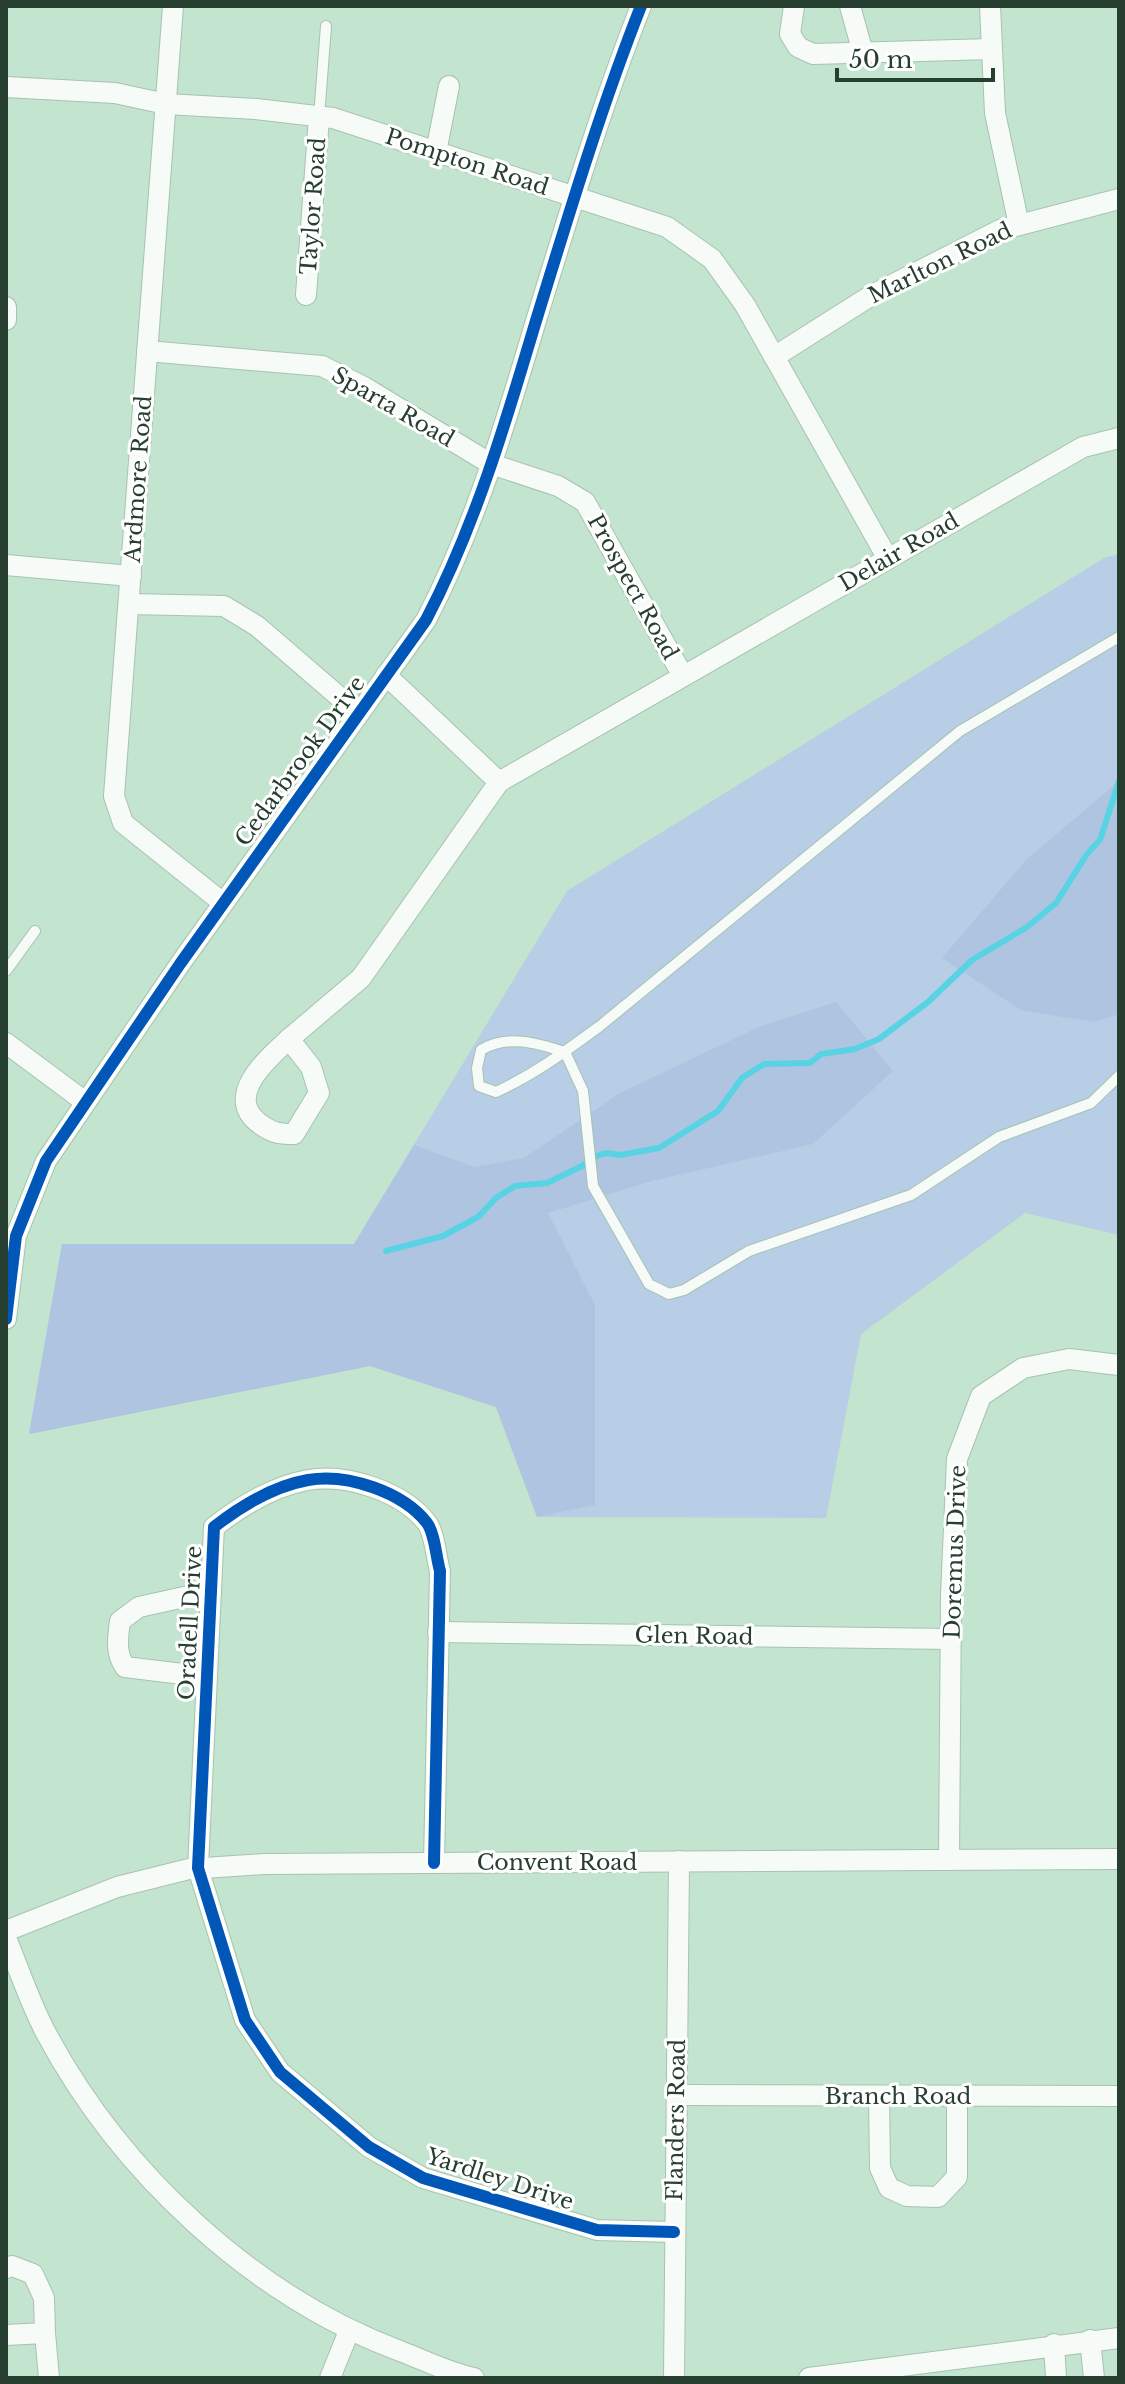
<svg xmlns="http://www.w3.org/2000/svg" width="1125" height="2384" font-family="'Libre Baskerville',serif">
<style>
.green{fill:#b8cde6}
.forest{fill:#afc4e0}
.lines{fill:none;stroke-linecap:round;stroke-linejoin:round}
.stream{stroke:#57d3e4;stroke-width:6}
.service-casing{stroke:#a8c2b1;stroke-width:12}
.minor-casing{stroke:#a8c2b1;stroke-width:22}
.service{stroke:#f6fbf8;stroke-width:10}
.minor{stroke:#f6fbf8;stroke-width:20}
.cycleway-casing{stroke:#fff;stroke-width:17}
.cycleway{stroke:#0057b8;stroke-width:12}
.labels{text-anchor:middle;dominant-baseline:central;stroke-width:6;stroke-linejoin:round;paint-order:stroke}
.street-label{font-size:22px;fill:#273f30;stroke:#fff}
</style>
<rect width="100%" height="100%" fill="#c3e4ce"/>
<path class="green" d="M 1119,554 L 1119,1235 L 1025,1213 L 861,1334 L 826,1518 L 537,1517 L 496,1407 L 370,1366 L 29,1434 L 62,1244 L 354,1244 L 567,891 L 1104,558 Z"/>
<g class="forest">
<path d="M 1119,781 L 1119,1014 L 1094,1022 L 1021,1010 L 942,958 L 1027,859 Z"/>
<path d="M 836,1002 L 893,1071 L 813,1144 L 652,1181 L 548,1213 L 595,1305 L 595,1505 L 537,1517 L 496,1407 L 370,1366 L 29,1434 L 62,1244 L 354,1244 L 414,1145 L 474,1167 L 524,1158 L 620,1093 L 761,1026 Z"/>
</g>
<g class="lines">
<path class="stream" d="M 386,1251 L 443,1236 L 478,1217 L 496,1198 L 515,1186 L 547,1183 L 584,1165 L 590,1158 L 606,1153 L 620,1155 L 659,1148 L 718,1111 L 742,1078 L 764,1064 L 810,1063 L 821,1054 L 855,1049 L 879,1039 L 928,1002 L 972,960 L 1027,927 L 1056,903 L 1087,854 L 1100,840 L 1119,781"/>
<g class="service-casing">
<g id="service">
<path d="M 319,117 L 326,26"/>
<path d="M 1119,637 L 960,731 L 600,1026 C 566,1051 535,1074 496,1092 L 479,1086 L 477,1068 L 481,1050 C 508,1034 537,1043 565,1052 L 583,1091 L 593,1186 L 649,1284 L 669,1294 L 684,1290 L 749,1251 L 911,1195 L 999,1137 L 1091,1103 L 1119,1076"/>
<path d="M 6,971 L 35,931"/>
</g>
</g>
<g class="minor-casing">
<g id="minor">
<path d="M 173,6 L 114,796 L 123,823 L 223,903"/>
<path d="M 794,6 L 790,34 L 798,47 L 813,54 L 992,49"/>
<path d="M 850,6 L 863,53"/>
<path d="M 990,6 L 995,113 L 1019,225"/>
<path d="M 6,87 L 115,93 L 166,104 L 256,109 L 333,118 L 667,227 L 712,259 L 745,305 L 888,559"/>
<path d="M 436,152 L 449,86"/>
<path d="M 306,295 L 319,117"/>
<path d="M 6,307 L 6,320"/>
<path d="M 147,351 L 322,366 L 364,387 L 491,464 L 558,486 L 585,502 L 683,676"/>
<path d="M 774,357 L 872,295 L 1000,230 L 1119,199"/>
<path d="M 6,565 L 131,576"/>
<path d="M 129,604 L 224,606 L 257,626 L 358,713"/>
<path d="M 386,675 L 499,782"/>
<path d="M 289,1039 L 361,978 L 499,782 L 1083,447 L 1119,438"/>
<path d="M 289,1039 L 311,1067 L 319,1093 L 294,1134 C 278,1134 273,1133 260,1124 C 223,1097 267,1059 289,1039 Z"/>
<path d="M 6,1043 L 84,1101"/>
<path d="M 6,1319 L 16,1236 L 46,1161 L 180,964 L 426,620 C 475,526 505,425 535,324 C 568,217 600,110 641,6"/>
<path d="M 438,1632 L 951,1639"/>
<path d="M 207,1677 L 125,1667 C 115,1653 118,1637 120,1621 L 139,1607 L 211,1591"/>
<path d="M 949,1860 L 951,1595 L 957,1459 L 981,1396 L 1023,1368 L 1069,1359 L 1119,1365"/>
<path d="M 434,1863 L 440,1571 C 436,1557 435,1534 427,1523 C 403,1492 347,1473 308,1480 C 274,1486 241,1506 214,1527 L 198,1868 L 245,2020 L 280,2072 L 369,2147 L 423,2178 L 597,2230 L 674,2232"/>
<path d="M 6,1931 L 117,1887 L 189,1869 L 264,1864 L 1119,1859"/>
<path d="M 6,1938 C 19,1969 30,2003 46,2033 C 120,2172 253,2296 400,2351 C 424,2360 449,2373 474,2378"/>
<path d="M 676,2095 L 1119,2096"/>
<path d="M 879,2096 L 880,2168 L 889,2188 L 907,2196 L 938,2197 L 957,2177 L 957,2096"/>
<path d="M 6,2268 L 12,2266 L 33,2274 L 44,2298 L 45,2333"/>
<path d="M 6,2335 L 45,2333 L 49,2378"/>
<path d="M 1090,2340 L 1094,2378"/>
<path d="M 1054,2344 L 1056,2378"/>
<path d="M 330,2378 L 349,2331"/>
<path d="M 674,2378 L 679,1861"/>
<path d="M 809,2378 L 1119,2338"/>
</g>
</g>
<use href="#service" class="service"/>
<use href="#minor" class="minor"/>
<g class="cycleway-casing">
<g id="cycleway">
<path d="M 6,1319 L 16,1236 L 46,1161 L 180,964 L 426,620 C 475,526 505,425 535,324 C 568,217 600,110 641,6"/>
<path d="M 434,1863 L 440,1571 C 436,1557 435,1534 427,1523 C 403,1492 347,1473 308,1480 C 274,1486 241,1506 214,1527 L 198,1868 L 245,2020 L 280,2072 L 369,2147 L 423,2178 L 597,2230 L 674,2232"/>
</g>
</g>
<use href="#cycleway" class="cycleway"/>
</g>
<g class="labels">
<g class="street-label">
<text transform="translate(467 162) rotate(18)">Pompton Road</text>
<text transform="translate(313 206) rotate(-86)">Taylor Road</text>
<text transform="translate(940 263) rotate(-26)">Marlton Road</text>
<text transform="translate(393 407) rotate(30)">Sparta Road</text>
<text transform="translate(138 479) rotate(-86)">Ardmore Road</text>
<text transform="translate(899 552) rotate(-30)">Delair Road</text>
<text transform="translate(633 587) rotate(61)">Prospect Road</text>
<text transform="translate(300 761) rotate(-54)">Cedarbrook Drive</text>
<text transform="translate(955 1552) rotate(-88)">Doremus Drive</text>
<text transform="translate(190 1623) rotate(-87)">Oradell Drive</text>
<text transform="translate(694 1636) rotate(1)">Glen Road</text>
<text x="557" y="1862">Convent Road</text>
<text x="898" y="2096">Branch Road</text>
<text transform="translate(676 2120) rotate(-89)">Flanders Road</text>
<text transform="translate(500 2179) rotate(18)">Yardley Drive</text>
</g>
</g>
<rect width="1125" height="2384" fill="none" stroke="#273f30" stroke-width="16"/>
<path d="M837 68v12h156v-12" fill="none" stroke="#273f30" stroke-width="4"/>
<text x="849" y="68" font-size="24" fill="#273f30" stroke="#ffffff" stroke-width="6" paint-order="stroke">50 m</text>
</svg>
